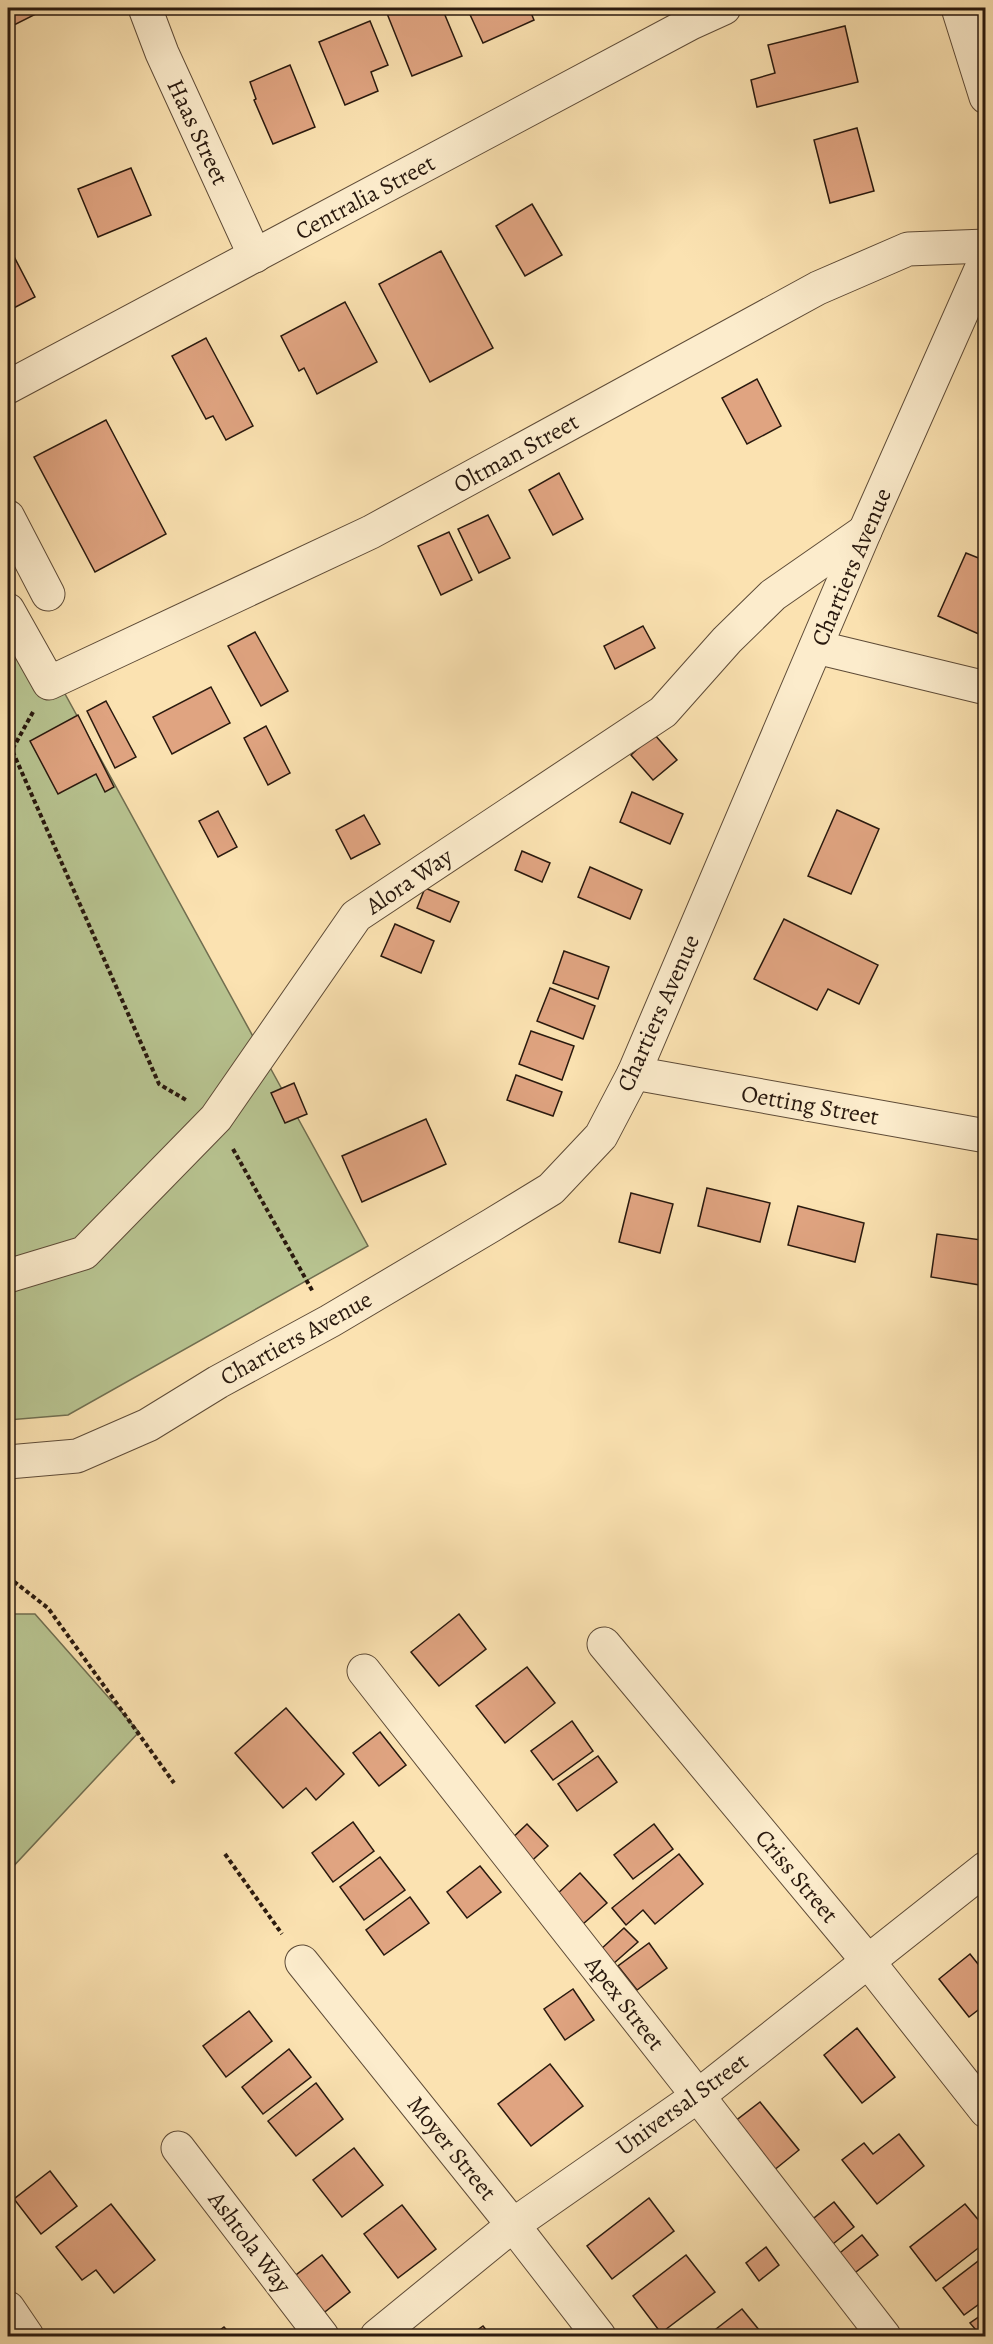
<svg xmlns="http://www.w3.org/2000/svg" width="993" height="2344" font-family="Alegreya,serif">
<style>
.green{fill:#b8c491;stroke:#706e50;stroke-width:1.5}
.building{fill:#e0a481;stroke:#29190e;stroke-width:1.5}
.lines{fill:none;stroke-linecap:round;stroke-linejoin:round}
.minor-casing{stroke:#5e4b37;stroke-width:35}
.path{stroke:#29190e;stroke-width:4;stroke-dasharray:4.5 3;stroke-linecap:butt}
.minor{stroke:#fceccc;stroke-width:33}
.labels{text-anchor:middle;dominant-baseline:central;stroke-width:5;stroke-linejoin:round;paint-order:stroke}
.street-label{font-size:24px;fill:#29190e;stroke:#fceccc}
</style>
<rect width="100%" height="100%" fill="#fbe2b1"/>
<filter id="stains"><feTurbulence type="fractalNoise" baseFrequency=".00333" numOctaves="4"/><feColorMatrix values="0 0 0 0 .2 0 0 0 0 .09 0 0 0 0 .02 0 0 0 .5 -.17"/></filter>
<radialGradient id="worn" r=".72"><stop offset=".6" stop-color="#630" stop-opacity="0"/><stop offset="1" stop-color="#630" stop-opacity=".3"/></radialGradient>
<g class="green">
<path d="M 8,590 L 368,1246 L 68,1415 L 8,1420 Z"/>
<path d="M 8,1614 L 35,1614 L 139,1732 L 8,1872 Z"/>
</g>
<g class="building">
<path d="M 8,8 L 33,8 L 36,14 L 8,28 Z"/>
<path d="M 394,8 L 442,8 L 462,56 L 412,76 L 386,11 Z"/>
<path d="M 467,8 L 529,8 L 534,20 L 483,43 Z"/>
<path d="M 370,21 L 388,65 L 371,72 L 378,91 L 345,105 L 319,42 Z"/>
<path d="M 845,26 L 858,82 L 757,107 L 751,80 L 775,73 L 768,45 Z"/>
<path d="M 290,65 L 315,127 L 273,144 L 254,100 L 256,99 L 250,82 Z"/>
<path d="M 857,128 L 874,191 L 830,203 L 814,140 Z"/>
<path d="M 131,168 L 151,215 L 98,237 L 78,189 Z"/>
<path d="M 532,204 L 562,255 L 525,276 L 496,226 Z"/>
<path d="M 8,245 L 35,297 L 8,311 Z"/>
<path d="M 441,251 L 493,348 L 430,382 L 379,284 Z"/>
<path d="M 345,302 L 377,362 L 317,394 L 304,368 L 299,371 L 281,336 Z"/>
<path d="M 206,338 L 253,426 L 226,440 L 213,416 L 206,419 L 172,356 Z"/>
<path d="M 757,379 L 781,426 L 747,444 L 722,398 Z"/>
<path d="M 106,420 L 166,534 L 95,572 L 34,457 Z"/>
<path d="M 559,473 L 583,519 L 553,535 L 529,490 Z"/>
<path d="M 488,515 L 510,558 L 479,573 L 458,529 Z"/>
<path d="M 449,532 L 472,580 L 441,595 L 418,546 Z"/>
<path d="M 966,553 L 986,561 L 986,624 L 981,635 L 938,616 Z"/>
<path d="M 643,626 L 655,648 L 615,669 L 604,646 Z"/>
<path d="M 255,632 L 288,691 L 261,706 L 228,646 Z"/>
<path d="M 211,687 L 230,723 L 172,754 L 153,717 Z"/>
<path d="M 106,701 L 136,757 L 115,768 L 87,711 Z"/>
<path d="M 78,715 L 114,787 L 105,792 L 96,774 L 58,794 L 30,741 Z"/>
<path d="M 266,726 L 290,773 L 268,785 L 244,738 Z"/>
<path d="M 654,734 L 677,760 L 653,780 L 631,755 Z"/>
<path d="M 632,792 L 683,814 L 670,844 L 620,822 Z"/>
<path d="M 837,810 L 879,829 L 851,894 L 808,876 Z"/>
<path d="M 218,811 L 237,847 L 218,857 L 199,821 Z"/>
<path d="M 364,815 L 380,844 L 351,859 L 336,830 Z"/>
<path d="M 522,851 L 550,863 L 542,882 L 515,870 Z"/>
<path d="M 590,867 L 642,890 L 630,919 L 578,897 Z"/>
<path d="M 425,888 L 459,902 L 450,922 L 417,908 Z"/>
<path d="M 784,919 L 878,965 L 859,1004 L 828,989 L 817,1010 L 754,979 Z"/>
<path d="M 395,924 L 434,941 L 421,973 L 381,956 Z"/>
<path d="M 564,951 L 609,967 L 598,999 L 553,983 Z"/>
<path d="M 550,988 L 595,1006 L 583,1039 L 537,1021 Z"/>
<path d="M 531,1031 L 574,1046 L 562,1080 L 519,1064 Z"/>
<path d="M 516,1075 L 562,1092 L 553,1116 L 507,1100 Z"/>
<path d="M 294,1083 L 307,1114 L 285,1123 L 271,1093 Z"/>
<path d="M 426,1119 L 446,1164 L 362,1202 L 342,1156 Z"/>
<path d="M 707,1188 L 770,1203 L 760,1242 L 698,1226 Z"/>
<path d="M 631,1193 L 673,1204 L 660,1253 L 619,1242 Z"/>
<path d="M 798,1206 L 864,1223 L 855,1262 L 788,1245 Z"/>
<path d="M 984,1218 L 986,1286 L 931,1277 L 937,1234 L 981,1240 Z"/>
<path d="M 459,1614 L 486,1649 L 439,1686 L 411,1652 Z"/>
<path d="M 527,1667 L 555,1703 L 505,1743 L 476,1706 Z"/>
<path d="M 286,1708 L 344,1774 L 316,1800 L 306,1788 L 283,1808 L 235,1753 Z"/>
<path d="M 572,1721 L 593,1751 L 553,1780 L 531,1751 Z"/>
<path d="M 380,1732 L 406,1765 L 379,1786 L 353,1753 Z"/>
<path d="M 598,1756 L 617,1782 L 577,1811 L 558,1784 Z"/>
<path d="M 353,1822 L 374,1851 L 333,1882 L 312,1853 Z"/>
<path d="M 527,1824 L 548,1846 L 525,1867 L 505,1845 Z"/>
<path d="M 654,1824 L 673,1849 L 633,1879 L 614,1855 Z"/>
<path d="M 679,1854 L 703,1884 L 655,1924 L 643,1910 L 626,1925 L 612,1908 Z"/>
<path d="M 380,1857 L 405,1890 L 364,1920 L 340,1887 Z"/>
<path d="M 480,1866 L 501,1892 L 467,1918 L 447,1892 Z"/>
<path d="M 580,1873 L 607,1903 L 583,1924 L 556,1895 Z"/>
<path d="M 410,1897 L 429,1923 L 384,1955 L 366,1930 Z"/>
<path d="M 624,1928 L 638,1942 L 613,1964 L 600,1950 Z"/>
<path d="M 649,1943 L 667,1968 L 637,1990 L 618,1966 Z"/>
<path d="M 970,1954 L 986,1974 L 986,2004 L 969,2017 L 939,1979 Z"/>
<path d="M 573,1989 L 594,2020 L 565,2040 L 544,2009 Z"/>
<path d="M 249,2011 L 272,2041 L 226,2077 L 203,2046 Z"/>
<path d="M 857,2028 L 895,2077 L 862,2103 L 824,2055 Z"/>
<path d="M 289,2049 L 311,2077 L 263,2114 L 242,2087 Z"/>
<path d="M 550,2064 L 583,2106 L 531,2146 L 498,2104 Z"/>
<path d="M 316,2083 L 343,2119 L 296,2156 L 268,2121 Z"/>
<path d="M 760,2102 L 799,2150 L 773,2171 L 734,2122 Z"/>
<path d="M 899,2134 L 924,2166 L 877,2204 L 842,2160 L 864,2143 L 873,2154 Z"/>
<path d="M 354,2148 L 383,2185 L 342,2217 L 313,2180 Z"/>
<path d="M 50,2171 L 77,2206 L 41,2234 L 14,2199 Z"/>
<path d="M 649,2198 L 674,2231 L 612,2279 L 587,2246 Z"/>
<path d="M 834,2202 L 854,2227 L 828,2248 L 809,2222 Z"/>
<path d="M 111,2204 L 155,2260 L 114,2293 L 96,2270 L 82,2280 L 56,2247 Z"/>
<path d="M 965,2204 L 986,2229 L 986,2242 L 936,2281 L 910,2247 Z"/>
<path d="M 402,2205 L 436,2249 L 398,2278 L 364,2234 Z"/>
<path d="M 862,2235 L 878,2255 L 852,2275 L 836,2256 Z"/>
<path d="M 766,2247 L 779,2265 L 759,2281 L 746,2263 Z"/>
<path d="M 322,2255 L 350,2292 L 321,2315 L 292,2278 Z"/>
<path d="M 686,2255 L 715,2292 L 661,2333 L 633,2296 Z"/>
<path d="M 986,2255 L 986,2299 L 964,2315 L 943,2288 Z"/>
<path d="M 742,2309 L 764,2336 L 707,2336 Z"/>
<path d="M 986,2312 L 986,2336 L 981,2336 L 970,2323 Z"/>
<path d="M 483,2326 L 491,2336 L 469,2336 Z"/>
<path d="M 224,2327 L 232,2336 L 212,2336 Z"/>
</g>
<g class="lines">
<g class="minor-casing">
<g id="minor">
<path d="M 145,8 L 162,53 L 255,256"/>
<path d="M 958,8 L 986,97"/>
<path d="M 8,387 L 691,23 L 724,8"/>
<path d="M 8,517 L 48,594"/>
<path d="M 8,610 L 49,683 L 371,532 L 818,288 L 908,249 L 986,246"/>
<path d="M 816,647 L 986,688"/>
<path d="M 634,1073 L 986,1136"/>
<path d="M 8,1276 L 84,1253 L 216,1118 L 356,916 L 663,712 L 727,640 L 773,595 L 865,531"/>
<path d="M 8,1462 L 77,1456 L 148,1425 L 218,1382 L 330,1321 L 492,1225 L 551,1189 L 601,1136 L 634,1073 L 865,531 L 986,258"/>
<path d="M 604,1644 L 867,1960 L 986,2111"/>
<path d="M 364,1671 L 698,2096 L 884,2336"/>
<path d="M 302,1962 L 513,2225 L 599,2336"/>
<path d="M 178,2148 L 322,2336"/>
<path d="M 8,2308 L 27,2336"/>
<path d="M 377,2336 L 513,2225 L 698,2096 L 986,1868"/>
</g>
</g>
<g class="path">
<path d="M 33,712 L 12,750 L 159,1084 L 186,1100"/>
<path d="M 233,1149 L 313,1292"/>
<path d="M 8,1577 L 48,1608 L 174,1783"/>
<path d="M 225,1854 L 282,1934"/>
</g>
<use href="#minor" class="minor"/>
</g>
<g class="labels">
<g class="street-label">
<text transform="translate(198 132) rotate(65)">Haas Street</text>
<text transform="translate(365 197) rotate(-28)">Centralia Street</text>
<text transform="translate(516 453) rotate(-29)">Oltman Street</text>
<text transform="translate(851 567) rotate(-67)">Chartiers Avenue</text>
<text transform="translate(409 881) rotate(-34)">Alora Way</text>
<text transform="translate(658 1013) rotate(-66)">Chartiers Avenue</text>
<text transform="translate(810 1105) rotate(10)">Oetting Street</text>
<text transform="translate(296 1338) rotate(-29)">Chartiers Avenue</text>
<text transform="translate(797 1876) rotate(50)">Criss Street</text>
<text transform="translate(625 2003) rotate(52)">Apex Street</text>
<text transform="translate(682 2104) rotate(-36)">Universal Street</text>
<text transform="translate(452 2148) rotate(51)">Moyer Street</text>
<text transform="translate(250 2242) rotate(53)">Ashtola Way</text>
</g>
</g>
<rect width="993" height="2344" fill="none" stroke="#fbe2b1" stroke-width="30"/>
<rect x="9" y="9" width="975" height="2326" fill="none" stroke="#29190e" stroke-width="3"/>
<rect x="15" y="15" width="963" height="2314" fill="none" stroke="#29190e" stroke-width="1.5"/>
<rect width="100%" height="100%" filter="url(#stains)"/>
<rect width="100%" height="100%" fill="url(#worn)"/>
</svg>
